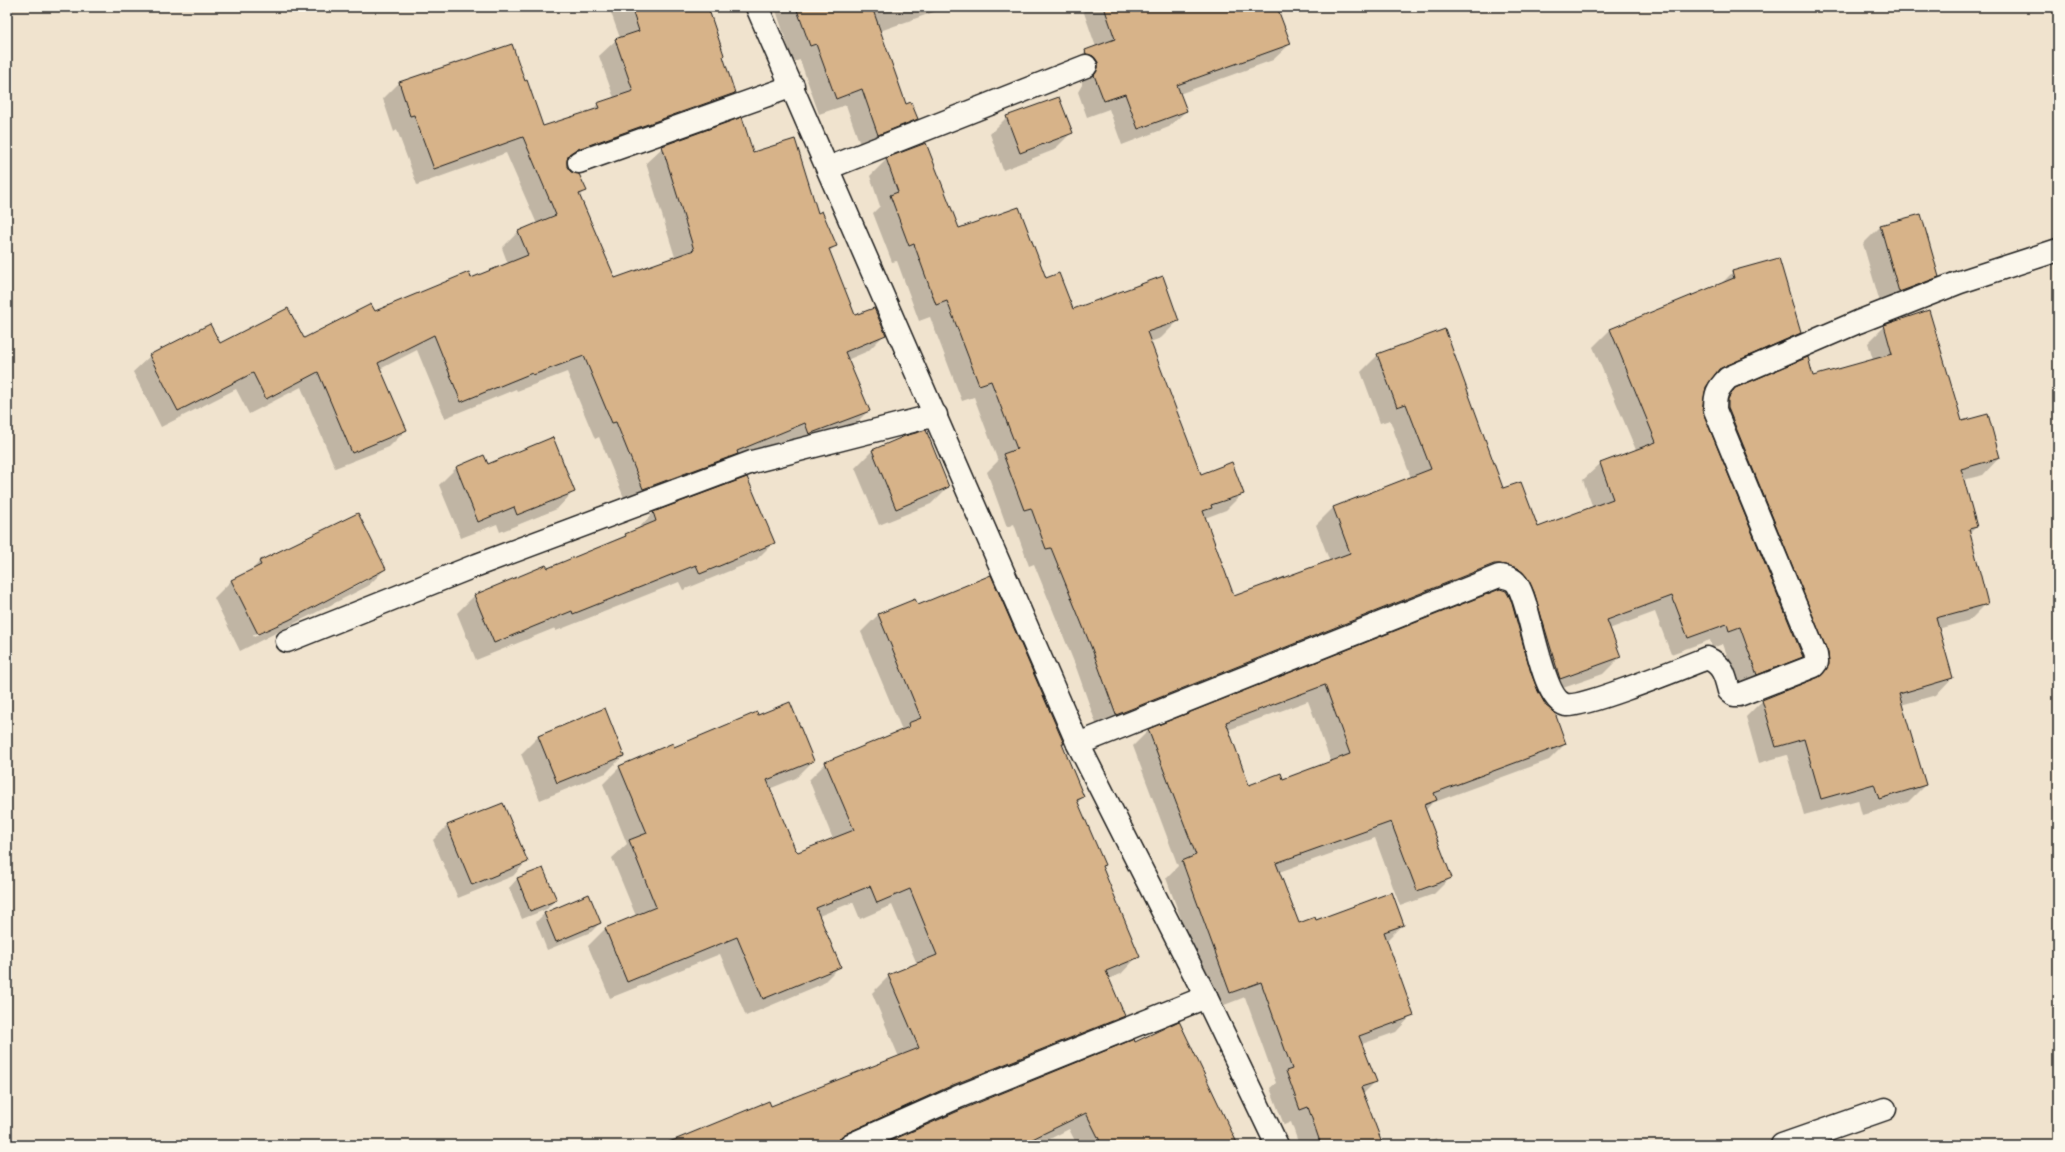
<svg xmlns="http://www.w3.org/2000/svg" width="2065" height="1152" font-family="'Patrick Hand',sans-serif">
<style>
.shadow{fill:#0003;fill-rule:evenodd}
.building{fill:#d7b389;stroke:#1c1c1c;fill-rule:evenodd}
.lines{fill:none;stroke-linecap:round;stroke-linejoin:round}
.street-casing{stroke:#1c1c1c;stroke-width:25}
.secondary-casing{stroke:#1c1c1c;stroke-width:25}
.street{stroke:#fbf7ec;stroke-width:22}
.secondary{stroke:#fbf7ec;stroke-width:22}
</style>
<rect width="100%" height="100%" fill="#f0e3ce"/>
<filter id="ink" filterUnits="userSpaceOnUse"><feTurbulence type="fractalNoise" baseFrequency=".025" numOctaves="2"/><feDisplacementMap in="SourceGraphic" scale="8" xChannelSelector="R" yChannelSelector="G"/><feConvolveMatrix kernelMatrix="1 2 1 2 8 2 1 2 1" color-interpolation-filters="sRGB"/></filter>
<g filter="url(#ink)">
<g class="shadow">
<path d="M 499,7 L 513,7 L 500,11 Z"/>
<path d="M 609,7 L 707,7 L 733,93 L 717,110 L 566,163 L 566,167 L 585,191 L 579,197 L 614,279 L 675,257 L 646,163 L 663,147 L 753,154 L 818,214 L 835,246 L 829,252 L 855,316 L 885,334 L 868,351 L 847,360 L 868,411 L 852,427 L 793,450 L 788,439 L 627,505 L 599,437 L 595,439 L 567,372 L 517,391 L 516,389 L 445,418 L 417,350 L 380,369 L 406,430 L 389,447 L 335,468 L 301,387 L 249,414 L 236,389 L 161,427 L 133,372 L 150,356 L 219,344 L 303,339 L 508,264 L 502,248 L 518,232 L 537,224 L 506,153 L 417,185 L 397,130 L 394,132 L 383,99 L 399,83 L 512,46 L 524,82 L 543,127 L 590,112 L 598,104 L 614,98 L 599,56 L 616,40 L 620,38 Z"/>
<path d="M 775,7 L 948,7 L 880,31 L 906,105 L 917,119 L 900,135 L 862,150 L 846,105 L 819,114 L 800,60 L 793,62 Z"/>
<path d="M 1082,7 L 1276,7 L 1290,44 L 1273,60 L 1179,94 L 1186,111 L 1169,127 L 1122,145 L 1109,109 L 1087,117 L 1078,92 L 1082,85 L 1082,78 L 1069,67 L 1086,51 L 1096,47 Z"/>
<path d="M 1007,117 L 1071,133 L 1054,150 L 1003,170 L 990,134 Z"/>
<path d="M 887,159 L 958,230 L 1045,279 L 1073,310 L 1178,321 L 1161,338 L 1150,342 L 1200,475 L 1243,493 L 1226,510 L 1205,518 L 1234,597 L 1330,562 L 1316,525 L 1333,508 L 1411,478 L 1390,420 L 1380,423 L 1361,372 L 1378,355 L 1537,528 L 1593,508 L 1583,480 L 1600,464 L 1636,450 L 1593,347 L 1610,330 L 1719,286 L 1733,272 L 1800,333 L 1783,350 L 1708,383 L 1705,386 L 1701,410 L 1802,657 L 1785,673 L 1740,691 L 1723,644 L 1712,648 L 1710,640 L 1671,654 L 1655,612 L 1609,629 L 1620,657 L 1603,674 L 1543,695 L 1512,596 L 1501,585 L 1099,732 L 1076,667 L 1034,564 L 1029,566 L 1014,524 L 1007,527 L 987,472 L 998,461 L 974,397 L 962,401 L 930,317 L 919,321 L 897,261 L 892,262 L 873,213 L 880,206 L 870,176 Z"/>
<path d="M 1881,226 L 1938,276 L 1921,294 L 1882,309 L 1863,244 Z"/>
<path d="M 1885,326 L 1962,423 L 1999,458 L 1983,475 L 1963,480 L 1976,527 L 1969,534 L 1987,603 L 1970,620 L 1938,629 L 1952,678 L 1936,695 L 1901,705 L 1925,785 L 1908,802 L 1862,815 L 1858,800 L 1804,815 L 1787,755 L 1759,763 L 1746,717 L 1763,700 L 1812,681 L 1813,678 L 1719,406 L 1736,389 L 1812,377 L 1873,360 L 1868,343 Z"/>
<path d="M 873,450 L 948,487 L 931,504 L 879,525 L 855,468 Z"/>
<path d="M 484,457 L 488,466 L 574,491 L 557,509 L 500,532 L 497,524 L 461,538 L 439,485 L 456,468 Z"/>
<path d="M 653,513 L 773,543 L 756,560 L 683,590 L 679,582 L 556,631 L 555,628 L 476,660 L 457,613 L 474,596 L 546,567 L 547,569 L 636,531 Z"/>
<path d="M 358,514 L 385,569 L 368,586 L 240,651 L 214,598 L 231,581 L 250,572 L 259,562 ZM 366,578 L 366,581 L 254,637 L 253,635 Z"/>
<path d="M 1506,592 L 1537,692 L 1565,744 L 1549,760 L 1432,803 L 1425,811 L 1450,878 L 1434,894 L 1400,906 L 1375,838 L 1279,872 L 1298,924 L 1315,921 L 1402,925 L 1386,941 L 1412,1015 L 1396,1032 L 1362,1044 L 1376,1081 L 1363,1094 L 1383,1145 L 1299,1145 L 1291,1122 L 1284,1125 L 1270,1088 L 1276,1083 L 1245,997 L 1214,1009 L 1166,878 L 1178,866 L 1133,746 L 1149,730 ZM 1308,701 L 1331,762 L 1282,780 L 1249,786 L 1228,730 Z"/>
<path d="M 915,600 L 917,606 L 1061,745 L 1083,797 L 1077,803 L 1104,865 L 1101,867 L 1138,956 L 1121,974 L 1108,979 L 1123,1016 L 1106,1033 L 935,1102 L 839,1145 L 690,1145 L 707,1127 L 768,1102 L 771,1108 L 899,1057 L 872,993 L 889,976 L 917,964 L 892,905 L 860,919 L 853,902 L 819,916 L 839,967 L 822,984 L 746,1016 L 720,954 L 610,998 L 588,946 L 605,929 L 636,916 L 612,858 L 627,844 L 603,784 L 620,767 L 674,748 L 813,761 L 796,778 L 769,789 L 794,850 L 798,853 L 833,839 L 809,780 L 826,763 L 902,730 L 861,632 L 878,615 Z"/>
<path d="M 538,737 L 623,756 L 606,773 L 540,800 L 521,754 Z"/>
<path d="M 503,804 L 526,862 L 513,876 L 458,898 L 433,840 L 447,826 Z"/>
<path d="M 542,869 L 555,900 L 547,909 L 522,919 L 509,888 L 517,879 Z"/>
<path d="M 544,914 L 600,923 L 591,932 L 547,950 L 536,922 Z"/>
<path d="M 1134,1041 L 1236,1145 L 1077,1145 L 1069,1129 L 1038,1145 L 883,1145 Z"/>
<path d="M 1436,1138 L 1439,1145 L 1417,1145 Z"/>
</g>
<g class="building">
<path d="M 631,7 L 708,7 L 724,55 L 723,56 L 735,93 L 575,150 L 569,154 L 567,160 L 567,167 L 571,172 L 579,174 L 587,191 L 579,194 L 615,278 L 694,250 L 662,146 L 742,117 L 753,152 L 795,139 L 818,213 L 822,211 L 837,246 L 829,249 L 855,315 L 874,308 L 886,335 L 845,352 L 870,411 L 809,434 L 805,423 L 737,451 L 738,454 L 643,489 L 616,422 L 612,423 L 584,356 L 533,375 L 532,373 L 461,402 L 434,335 L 378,363 L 407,430 L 352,453 L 318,372 L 266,399 L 253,373 L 178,411 L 149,355 L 210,324 L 220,343 L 288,308 L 304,338 L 371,304 L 375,311 L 469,272 L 471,278 L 528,255 L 518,231 L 556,215 L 523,137 L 434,169 L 414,115 L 410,116 L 399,82 L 512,44 L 525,81 L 527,80 L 543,126 L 599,108 L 597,103 L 633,91 L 615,39 L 639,31 Z"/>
<path d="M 796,7 L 872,7 L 906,104 L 911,102 L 918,119 L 878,135 L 862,89 L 836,99 L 816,44 L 810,46 Z"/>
<path d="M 1104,7 L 1277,7 L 1291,44 L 1177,85 L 1187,111 L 1138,129 L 1125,94 L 1104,101 L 1094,75 L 1098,68 L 1098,62 L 1093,56 L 1086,54 L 1085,50 L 1115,39 Z"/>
<path d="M 1059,97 L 1073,133 L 1020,153 L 1006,116 Z"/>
<path d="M 926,143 L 959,228 L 1019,207 L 1046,278 L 1059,273 L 1073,309 L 1163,276 L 1179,321 L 1147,332 L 1176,409 L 1201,474 L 1232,462 L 1244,494 L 1211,505 L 1212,508 L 1203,511 L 1234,596 L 1350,553 L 1333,507 L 1431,469 L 1406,404 L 1397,407 L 1377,354 L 1445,329 L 1503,488 L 1521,482 L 1538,527 L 1613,499 L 1600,463 L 1656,442 L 1610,329 L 1734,278 L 1732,271 L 1779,258 L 1801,333 L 1719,369 L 1706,387 L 1702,410 L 1803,657 L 1757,675 L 1740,627 L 1729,631 L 1727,624 L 1688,638 L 1672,596 L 1607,620 L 1621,657 L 1560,679 L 1534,592 L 1528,579 L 1518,568 L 1500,564 L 1494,564 L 1116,715 L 1092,649 L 1051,548 L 1046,549 L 1031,508 L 1024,510 L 1003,454 L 1017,449 L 991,381 L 979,385 L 947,301 L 936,305 L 914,244 L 909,246 L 890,195 L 898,192 L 886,158 Z"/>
<path d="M 1921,214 L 1939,277 L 1899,292 L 1880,225 Z"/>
<path d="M 1929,310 L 1962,421 L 1988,414 L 2000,458 L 1961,469 L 1977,527 L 1969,529 L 1988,604 L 1936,618 L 1953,678 L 1899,694 L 1926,785 L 1879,799 L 1874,784 L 1821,799 L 1804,739 L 1776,747 L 1762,700 L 1819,677 L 1829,665 L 1828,653 L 1728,408 L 1728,399 L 1735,388 L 1808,357 L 1813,376 L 1892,354 L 1884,325 Z"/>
<path d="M 926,430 L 949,487 L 896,509 L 872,450 L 905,436 Z"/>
<path d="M 553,437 L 575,492 L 517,515 L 514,507 L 478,522 L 456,467 L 484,455 L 488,464 Z"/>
<path d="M 747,477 L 775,543 L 700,574 L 696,565 L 573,614 L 572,611 L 494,643 L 474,595 L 546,565 L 548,568 L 626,536 L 625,534 L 656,521 L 653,512 Z"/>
<path d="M 358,513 L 386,569 L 289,620 L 258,634 L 231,580 L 261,565 L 259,561 Z"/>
<path d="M 991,575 L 1064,744 L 1062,744 L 1084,797 L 1077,800 L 1105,865 L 1102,866 L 1140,957 L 1106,971 L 1125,1016 L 953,1085 L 845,1134 L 840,1138 L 838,1145 L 662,1145 L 769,1101 L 771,1106 L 919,1048 L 888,975 L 937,955 L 910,889 L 877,903 L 870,886 L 816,908 L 841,967 L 763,999 L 737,937 L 627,982 L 605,928 L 656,907 L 629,840 L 647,833 L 619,766 L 673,743 L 674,747 L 757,712 L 758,715 L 790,702 L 814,761 L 767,780 L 795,849 L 798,852 L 854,830 L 825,762 L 909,727 L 908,723 L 921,718 L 878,614 L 915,599 L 918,605 Z"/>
<path d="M 1500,589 L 1506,591 L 1511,600 L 1531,673 L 1538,691 L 1546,706 L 1555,713 L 1566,744 L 1434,793 L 1437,800 L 1424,805 L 1452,878 L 1417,891 L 1391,822 L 1276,863 L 1299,923 L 1315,917 L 1316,920 L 1392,892 L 1404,925 L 1384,932 L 1414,1016 L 1359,1036 L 1377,1082 L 1361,1087 L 1383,1145 L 1321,1145 L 1308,1107 L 1300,1110 L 1286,1071 L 1292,1069 L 1261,982 L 1230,993 L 1182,861 L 1196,855 L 1148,729 ZM 1325,685 L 1350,754 L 1283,779 L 1281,773 L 1249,785 L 1226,722 Z"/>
<path d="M 605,708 L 624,756 L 557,783 L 538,736 Z"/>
<path d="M 503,803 L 528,862 L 472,885 L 447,825 Z"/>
<path d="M 543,868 L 557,900 L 530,911 L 517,878 Z"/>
<path d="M 589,894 L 601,923 L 556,942 L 544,913 Z"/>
<path d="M 1179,1021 L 1238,1145 L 1102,1145 L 1086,1113 L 1020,1145 L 881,1145 L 963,1109 L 1134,1039 L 1135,1042 Z"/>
</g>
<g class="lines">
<g class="street-casing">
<g id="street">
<path d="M 579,162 L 793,86"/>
<path d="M 828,168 L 1086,66"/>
<path d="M 287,641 L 477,565 L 752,462 L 936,415"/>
<path d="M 1078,744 L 1499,576 C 1506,577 1513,578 1517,584 C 1532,606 1540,699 1566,705 C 1583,708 1684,667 1707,658 C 1723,665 1725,675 1729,691 L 1734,695 L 1739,695 L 1814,666 L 1817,662 L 1816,655 L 1715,410 C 1715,394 1717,389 1728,378 L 1858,322 L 1960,282 L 2058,250"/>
<path d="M 850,1145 L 958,1097 L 1206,997"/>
<path d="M 1782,1145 L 1885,1109"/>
</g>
</g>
<g class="secondary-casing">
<path id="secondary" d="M 757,7 L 1078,744 L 1206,997 L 1277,1145"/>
</g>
<use href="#street" class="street"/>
<use href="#secondary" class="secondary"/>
</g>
</g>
<rect width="2065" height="1152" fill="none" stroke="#fbf7ec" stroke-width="24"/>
<rect x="12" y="12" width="2041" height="1128" fill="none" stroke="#1c1c1c" stroke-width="1.5" filter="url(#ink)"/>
</svg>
